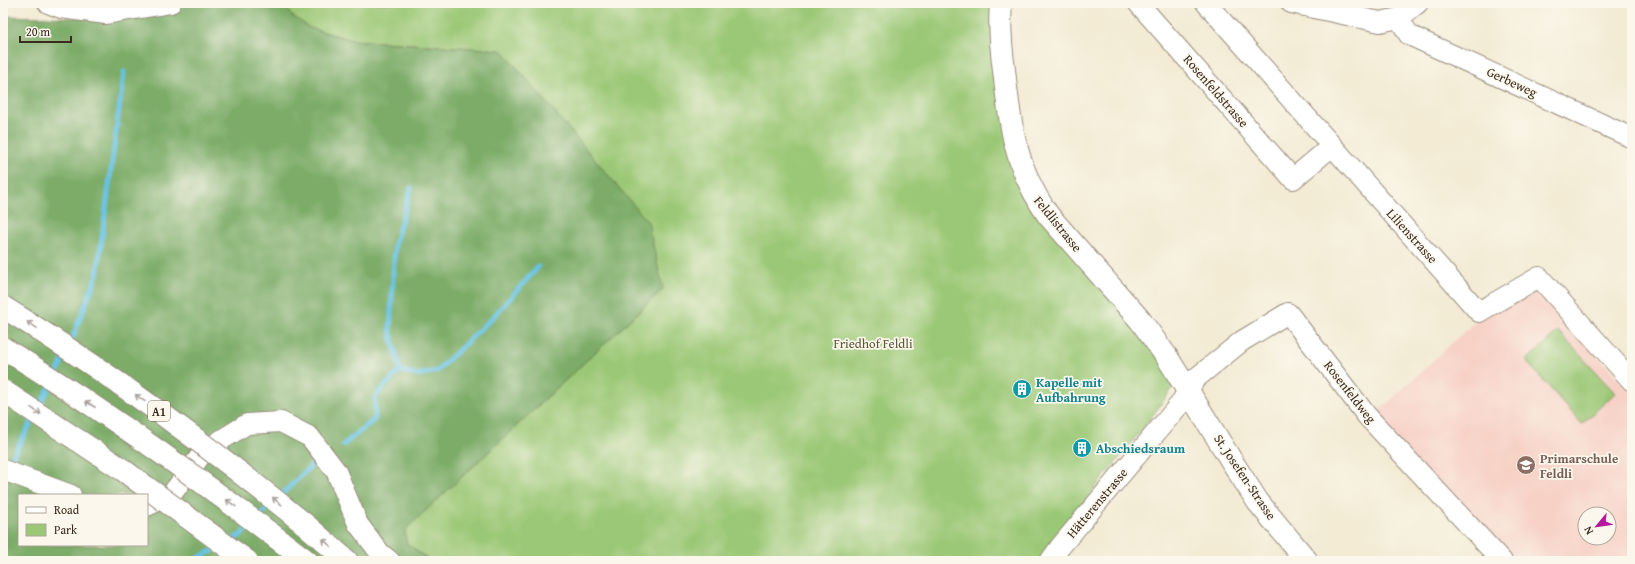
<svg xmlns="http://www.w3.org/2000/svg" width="1635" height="564" font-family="'Gentium Book Plus',serif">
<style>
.built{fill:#f7d1c6;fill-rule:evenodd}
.green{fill:#9bc876;stroke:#6b794a}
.forest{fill:#7cac67;stroke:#5c6b42;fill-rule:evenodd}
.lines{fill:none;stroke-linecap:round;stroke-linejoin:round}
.stream{stroke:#65c2e3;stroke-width:5}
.street-casing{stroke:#978a79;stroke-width:22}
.secondary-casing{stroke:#978a79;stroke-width:24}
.highway-casing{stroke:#978a79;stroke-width:24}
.street{stroke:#fff;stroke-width:20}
.secondary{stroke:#fff;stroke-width:22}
.highway{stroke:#fff;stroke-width:22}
.highway-bridge-casing{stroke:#978a79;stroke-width:24;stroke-linecap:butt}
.highway-bridge{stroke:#fff;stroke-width:22}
.oneway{stroke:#a79f9a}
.labels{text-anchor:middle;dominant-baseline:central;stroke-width:3.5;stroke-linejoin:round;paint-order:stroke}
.shield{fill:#fbf7ec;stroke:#75685c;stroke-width:1}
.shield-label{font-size:12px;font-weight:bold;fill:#3b2a1e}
.street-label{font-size:13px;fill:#3b2a1e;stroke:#fbf7ec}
.park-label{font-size:13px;fill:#585938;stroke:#fbf7ec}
.culture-label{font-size:13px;font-weight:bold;fill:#0d838f;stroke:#fbf7ec;text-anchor:start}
.education-label{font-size:13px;font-weight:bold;fill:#785e54;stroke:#fbf7ec;text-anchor:start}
</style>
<rect width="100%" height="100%" fill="#fbf7ec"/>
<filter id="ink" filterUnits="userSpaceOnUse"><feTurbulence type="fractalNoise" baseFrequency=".025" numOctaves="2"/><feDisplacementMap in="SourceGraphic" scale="8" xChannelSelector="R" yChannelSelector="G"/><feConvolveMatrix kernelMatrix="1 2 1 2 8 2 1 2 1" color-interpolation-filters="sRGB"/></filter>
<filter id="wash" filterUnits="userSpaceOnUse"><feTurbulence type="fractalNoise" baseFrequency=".012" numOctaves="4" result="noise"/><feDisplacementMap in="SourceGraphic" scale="16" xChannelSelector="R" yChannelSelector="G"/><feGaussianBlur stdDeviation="0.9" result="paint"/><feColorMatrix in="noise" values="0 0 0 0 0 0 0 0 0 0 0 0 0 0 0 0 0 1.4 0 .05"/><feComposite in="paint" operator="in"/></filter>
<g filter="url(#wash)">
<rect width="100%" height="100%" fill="#f3ebd4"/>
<path class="built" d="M 1536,291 L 1632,393 L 1632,558 L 1629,561 L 1509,561 L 1374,416 L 1482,315 ZM 1585,514 L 1609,514 L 1609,538 L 1585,538 Z"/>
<g class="green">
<path d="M 283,3 L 999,3 L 1025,176 L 1167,357 L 1172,389 C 1130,448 1081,501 1041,561 L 430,561 L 406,543 L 405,530 L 663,289 L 502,50 L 352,40 L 310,28 L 291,15 Z"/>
<path d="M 1558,331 L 1615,393 L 1582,424 L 1526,361 Z"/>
</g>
<path class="forest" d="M 171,3 L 283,3 L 291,15 L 310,28 L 352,40 L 502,50 L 648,222 L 663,289 L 405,530 L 406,543 L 430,561 L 3,561 L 3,16 L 86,18 ZM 19,495 L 147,495 L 147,545 L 19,545 Z"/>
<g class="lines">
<g class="stream">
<path d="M 70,344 L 97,275 L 124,72"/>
<path d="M 400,370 L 390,330 L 395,243 L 411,188"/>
<path d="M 56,375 L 66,353"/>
<path d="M 38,409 L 51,384"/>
<path d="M 343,445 L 375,419 L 375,397 L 400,370 L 417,375 L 437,371 L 494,316 L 538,267"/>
<path d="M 13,456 L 34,417"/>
<path d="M 279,497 L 311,466"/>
<path d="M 259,517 L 272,504"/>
<path d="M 230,541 L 241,535 L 250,525"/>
<path d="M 193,561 L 219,547"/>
</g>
</g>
</g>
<g filter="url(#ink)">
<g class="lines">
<g class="street-casing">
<g id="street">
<path d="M 48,3 L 61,8 L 106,14 L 171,3"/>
<path d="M 1138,3 L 1293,179 L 1332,146"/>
<path d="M 1206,3 L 1479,312 L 1539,277 L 1632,381"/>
<path d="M 1291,3 L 1380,22 L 1399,18 L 1418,3"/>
<path d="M 1399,18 L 1409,35 L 1632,138"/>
<path d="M 3,470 L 71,495"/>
<path d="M 147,506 L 171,495 L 205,450 L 247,424 L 281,422 L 310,437 L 336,471 L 358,524 L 380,553 L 390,561"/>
<path d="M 1050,561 L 1060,547 L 1180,404 L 1195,379 L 1242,341 L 1288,313 L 1367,416 L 1502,561"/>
</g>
</g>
<g class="secondary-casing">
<path id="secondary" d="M 1001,3 C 999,25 1001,48 1004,70 C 1010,126 1015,168 1048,215 L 1140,320 L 1167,357 L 1231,460 L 1258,502 L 1307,561"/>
</g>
<g class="highway-casing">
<g id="highway">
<path d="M 307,526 L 347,561"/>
<path d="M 295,552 L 307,561"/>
</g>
</g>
<use href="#street" class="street"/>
<use href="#secondary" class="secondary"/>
<use href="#highway" class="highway"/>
<g class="highway-bridge-casing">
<g id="highway-bridge">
<path d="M 3,307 C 110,373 210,447 307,526"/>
<path d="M 3,348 C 104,410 201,480 295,552"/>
<path d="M 3,391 L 123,470 L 247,561"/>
</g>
</g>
<use href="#highway-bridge" class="highway-bridge"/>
</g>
<defs><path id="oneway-shaft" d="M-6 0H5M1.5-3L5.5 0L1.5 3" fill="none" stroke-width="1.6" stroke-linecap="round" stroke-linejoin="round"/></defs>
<g class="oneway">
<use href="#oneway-shaft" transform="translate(32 325) rotate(-148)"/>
<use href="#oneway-shaft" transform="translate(140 398) rotate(-145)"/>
<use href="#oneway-shaft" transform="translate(90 404) rotate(-147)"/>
<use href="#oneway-shaft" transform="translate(36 411) rotate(34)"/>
<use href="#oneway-shaft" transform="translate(277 501) rotate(-141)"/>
<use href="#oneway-shaft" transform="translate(231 503) rotate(-144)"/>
<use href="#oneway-shaft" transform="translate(327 543) rotate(-138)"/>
</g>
</g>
<defs>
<g id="building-disc" transform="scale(1)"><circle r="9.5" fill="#0f9aa8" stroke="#fbf7ec"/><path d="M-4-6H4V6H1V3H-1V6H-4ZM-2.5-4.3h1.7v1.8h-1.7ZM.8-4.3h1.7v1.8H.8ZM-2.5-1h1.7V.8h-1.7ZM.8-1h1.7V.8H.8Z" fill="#fff"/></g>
<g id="school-disc" transform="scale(1)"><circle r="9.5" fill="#8d6e63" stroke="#fbf7ec"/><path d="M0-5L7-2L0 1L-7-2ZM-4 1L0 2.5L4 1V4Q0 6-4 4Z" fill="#fff"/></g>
</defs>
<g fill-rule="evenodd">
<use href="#building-disc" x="1022" y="389"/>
<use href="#building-disc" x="1082" y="448"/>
<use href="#school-disc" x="1526" y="465"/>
</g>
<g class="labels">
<rect class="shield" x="148" y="401" width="22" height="20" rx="3"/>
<g class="shield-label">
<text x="159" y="411">A1</text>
</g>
<g class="street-label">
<text transform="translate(1512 82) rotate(25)">Gerbeweg</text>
<text transform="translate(1216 91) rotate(49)">Rosenfeldstrasse</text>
<text transform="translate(1058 224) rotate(51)">Feldlistrasse</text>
<text transform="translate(1412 236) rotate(48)">Lilienstrasse</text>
<text transform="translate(1350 392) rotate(52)">Rosenfeldweg</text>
<text transform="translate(1245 477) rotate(56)">St. Josefen-Strasse</text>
<text transform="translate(1097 503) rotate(-50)">Hätterenstrasse</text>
</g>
<g class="park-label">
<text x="873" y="343">Friedhof Feldli</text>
</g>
<g class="culture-label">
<text x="1036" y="382">Kapelle mit<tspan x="1036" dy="15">Aufbahrung</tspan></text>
<text x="1096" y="448">Abschiedsraum</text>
</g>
<g class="education-label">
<text x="1540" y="458">Primarschule<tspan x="1540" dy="15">Feldli</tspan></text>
</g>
</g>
<rect width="1635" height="564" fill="none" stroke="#fbf7ec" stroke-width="16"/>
<rect x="18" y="494" width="130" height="52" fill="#fbf7ec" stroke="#aea59a"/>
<rect x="26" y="507" width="20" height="6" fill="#ffffff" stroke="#aea59a"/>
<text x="54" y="514" font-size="12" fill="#3b2a1e">Road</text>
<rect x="26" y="524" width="20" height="12" fill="#9bc876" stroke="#aea59a"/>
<text x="54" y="534" font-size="12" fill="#3b2a1e">Park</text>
<g transform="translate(1597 526) rotate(241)"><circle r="19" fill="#fbf7ec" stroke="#aea59a"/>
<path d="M0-3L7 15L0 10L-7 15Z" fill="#b5179e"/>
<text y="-6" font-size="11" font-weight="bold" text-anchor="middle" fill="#3b2a1e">N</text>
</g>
<path d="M20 36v6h51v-6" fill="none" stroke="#3b2a1e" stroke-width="2"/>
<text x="26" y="36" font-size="12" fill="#3b2a1e" stroke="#fbf7ec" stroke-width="3" paint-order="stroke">20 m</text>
</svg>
